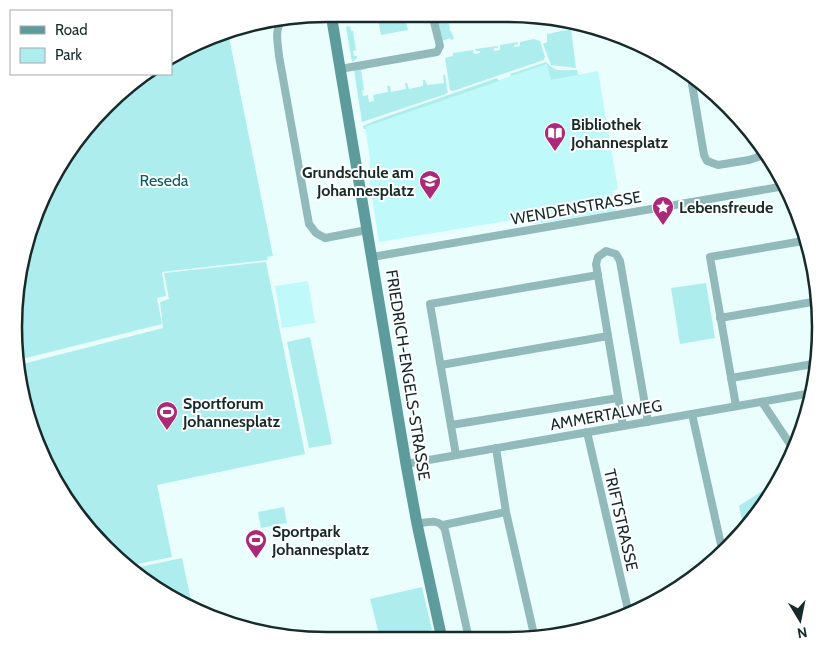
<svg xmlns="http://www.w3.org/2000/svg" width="835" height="655" font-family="Cabin,sans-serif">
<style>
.built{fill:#bff9fa}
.green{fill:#adedee}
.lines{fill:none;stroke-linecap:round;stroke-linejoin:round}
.street{stroke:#93babb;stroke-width:8}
.secondary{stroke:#5d9b9d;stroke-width:11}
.labels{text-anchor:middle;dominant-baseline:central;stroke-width:4;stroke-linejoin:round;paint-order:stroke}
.poi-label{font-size:16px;font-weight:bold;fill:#182b2b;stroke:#fff;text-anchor:start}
.park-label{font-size:16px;fill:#056063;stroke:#fff}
.street-label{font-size:16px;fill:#182b2b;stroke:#fff}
.rim{fill:none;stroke:#182b2b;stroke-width:2.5}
</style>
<rect width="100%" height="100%" fill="#ebfefe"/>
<g class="built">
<path d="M 548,63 L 552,80 L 598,71 L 618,189 L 612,191 L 616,211 L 534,224 L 531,217 L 379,242 L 369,177 L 370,159 L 365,127 Z"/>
<path d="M 308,281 L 315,323 L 282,328 L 275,286 Z"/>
</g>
<g class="green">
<path d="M 377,14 L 404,14 L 408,30 L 381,35 Z"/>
<path d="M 436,14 L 446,14 L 450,28 L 450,31 L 451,31 L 454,39 L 451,40 L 450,38 L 442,41 Z"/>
<path d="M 350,26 L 351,31 L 353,31 L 356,50 L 353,51 L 354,56 L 357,56 L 357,58 L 352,62 L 346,27 Z"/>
<path d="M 571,29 L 576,68 L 551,65 L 543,44 L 547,42 L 547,34 Z"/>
<path d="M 228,32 L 273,256 L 267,257 L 268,260 L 162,272 L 166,296 L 157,298 L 162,324 L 18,360 L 14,327 L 25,246 L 56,170 L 106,105 L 147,74 L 171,74 L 171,55 Z"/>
<path d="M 534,39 L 540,41 L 545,57 L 544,60 L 453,91 L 450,90 L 445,58 L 453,56 L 453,53 L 473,50 L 474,54 L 480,53 L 480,51 L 476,51 L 475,49 L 498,46 L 498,48 L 494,48 L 494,51 L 500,50 L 500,45 L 518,42 L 518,44 L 514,45 L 514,47 L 520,46 L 520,42 Z"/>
<path d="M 546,62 C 556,73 560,70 577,70 L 578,75 L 551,80 L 547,64 L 511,76 L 510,74 Z"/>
<path d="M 366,67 L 367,69 L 361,70 L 364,90 L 362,91 L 363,96 L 368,95 L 369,102 L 374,101 L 373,95 L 388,92 L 387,86 L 390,86 L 391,92 L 406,89 L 405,83 L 407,83 L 409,89 L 423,86 L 423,80 L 425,80 L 427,85 L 444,83 L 443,75 L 445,74 L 447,87 L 446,87 L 448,92 L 446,94 L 362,122 L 354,70 Z"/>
<path d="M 497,78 L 499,81 L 368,126 L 365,127 L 366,129 L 364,129 L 363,126 L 374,121 Z"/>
<path d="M 266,262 L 305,454 L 157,485 L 172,557 L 128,566 L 56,484 L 24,408 L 19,365 L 163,328 L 160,302 L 169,299 L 164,273 Z"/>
<path d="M 706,283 L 715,338 L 680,344 L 671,288 Z"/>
<path d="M 310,337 L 332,444 L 309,448 L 287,342 Z"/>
<path d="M 762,491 L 766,498 L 756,519 L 744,529 L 739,506 Z"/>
<path d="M 284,507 L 287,523 L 261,528 L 258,512 Z"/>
<path d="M 182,558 L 193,609 L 137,577 L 130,569 Z"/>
<path d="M 422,587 L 432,630 L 399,638 L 380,638 L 370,599 Z"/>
</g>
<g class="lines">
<g class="street">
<path d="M 282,20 C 274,31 278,43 279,56 L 309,224 L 316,233 L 325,238 L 367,230"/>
<path d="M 340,69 L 437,52 L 440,46 L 432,14"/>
<path d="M 691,78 L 704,155 L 707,161 L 718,165 L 749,160 L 758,157 L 762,150"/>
<path d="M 372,257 L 785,186"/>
<path d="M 720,318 L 818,301"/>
<path d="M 441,365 L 608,336"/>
<path d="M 731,378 L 813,364"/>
<path d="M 762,402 L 792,447"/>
<path d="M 736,406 L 710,257 L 803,241"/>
<path d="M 692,414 L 722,549"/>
<path d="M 451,425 L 618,398"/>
<path d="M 623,426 L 596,264 L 598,257 L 606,251 L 616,254 L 620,261 L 648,422"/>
<path d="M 587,432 L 629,614"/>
<path d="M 496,448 L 506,512 L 535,639"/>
<path d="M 456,455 L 430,304 L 598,275"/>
<path d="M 406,464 L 812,393"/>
<path d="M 417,524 C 428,522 440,518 445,530 L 469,639"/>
<path d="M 443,525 L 506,512"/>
</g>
<path class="secondary" d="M 331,14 L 406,464 L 417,524 L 442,639"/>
</g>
<defs>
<g id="library-pin" transform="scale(1.125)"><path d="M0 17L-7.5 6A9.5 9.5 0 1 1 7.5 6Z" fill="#aa2a79" stroke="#fff"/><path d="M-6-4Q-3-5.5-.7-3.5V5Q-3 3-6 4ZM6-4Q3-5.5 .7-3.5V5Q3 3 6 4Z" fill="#fff"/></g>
<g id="school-pin" transform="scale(1.125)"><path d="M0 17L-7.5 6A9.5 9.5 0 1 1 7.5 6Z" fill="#aa2a79" stroke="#fff"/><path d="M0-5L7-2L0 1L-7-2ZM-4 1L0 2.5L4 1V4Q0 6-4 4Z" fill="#fff"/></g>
<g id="sight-pin" transform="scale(1.125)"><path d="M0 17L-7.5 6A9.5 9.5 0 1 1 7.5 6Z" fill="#aa2a79" stroke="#fff"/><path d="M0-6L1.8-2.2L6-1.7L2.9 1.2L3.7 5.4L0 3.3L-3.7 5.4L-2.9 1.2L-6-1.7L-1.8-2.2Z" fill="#fff"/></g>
<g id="stadium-pin" transform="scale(1.125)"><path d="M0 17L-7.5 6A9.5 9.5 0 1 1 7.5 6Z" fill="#aa2a79" stroke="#fff"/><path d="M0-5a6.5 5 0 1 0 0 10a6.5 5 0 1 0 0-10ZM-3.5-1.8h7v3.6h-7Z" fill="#fff"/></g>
</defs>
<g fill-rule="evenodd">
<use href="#library-pin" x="555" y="133"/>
<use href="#school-pin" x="430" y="181"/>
<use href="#sight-pin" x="663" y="207"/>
<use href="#stadium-pin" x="167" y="412"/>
<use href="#stadium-pin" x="256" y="540"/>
</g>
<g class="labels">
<g class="poi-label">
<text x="571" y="124">Bibliothek<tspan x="571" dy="18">Johannesplatz</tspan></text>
<text x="414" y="172" text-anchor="end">Grundschule am<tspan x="414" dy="18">Johannesplatz</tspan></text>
<text x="679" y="207">Lebensfreude</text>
<text x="183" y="403">Sportforum<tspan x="183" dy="18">Johannesplatz</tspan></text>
<text x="272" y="531">Sportpark<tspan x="272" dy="18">Johannesplatz</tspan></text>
</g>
<g class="park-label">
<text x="164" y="180">Reseda</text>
</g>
<g class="street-label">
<text transform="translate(576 208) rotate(-10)">WENDENSTRASSE</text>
<text transform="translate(408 375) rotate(81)">FRIEDRICH-ENGELS-STRASSE</text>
<text transform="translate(606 415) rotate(-10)">AMMERTALWEG</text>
<text transform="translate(621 520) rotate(77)">TRIFTSTRASSE</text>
</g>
</g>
<path d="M0 0H835V655H0ZM327 22H507A305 305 0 0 1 812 327V327A305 305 0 0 1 507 632H327A305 305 0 0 1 22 327V327A305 305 0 0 1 327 22Z" fill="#fff" fill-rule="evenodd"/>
<path class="rim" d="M327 22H507A305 305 0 0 1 812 327V327A305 305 0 0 1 507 632H327A305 305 0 0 1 22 327V327A305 305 0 0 1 327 22Z"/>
<rect x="10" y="10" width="162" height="65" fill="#ffffff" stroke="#a3aaaa"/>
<rect x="20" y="26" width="25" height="8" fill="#5d9b9d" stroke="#a3aaaa"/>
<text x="55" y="35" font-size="15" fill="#182b2b">Road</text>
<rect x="20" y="48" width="25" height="15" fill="#adedee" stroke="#a3aaaa"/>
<text x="55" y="60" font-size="15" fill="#182b2b">Park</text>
<g transform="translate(800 620) rotate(170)" stroke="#ffffff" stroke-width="4" paint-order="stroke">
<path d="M0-4L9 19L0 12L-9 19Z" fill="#182b2b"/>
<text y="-8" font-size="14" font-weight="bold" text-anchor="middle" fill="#182b2b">N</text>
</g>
</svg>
